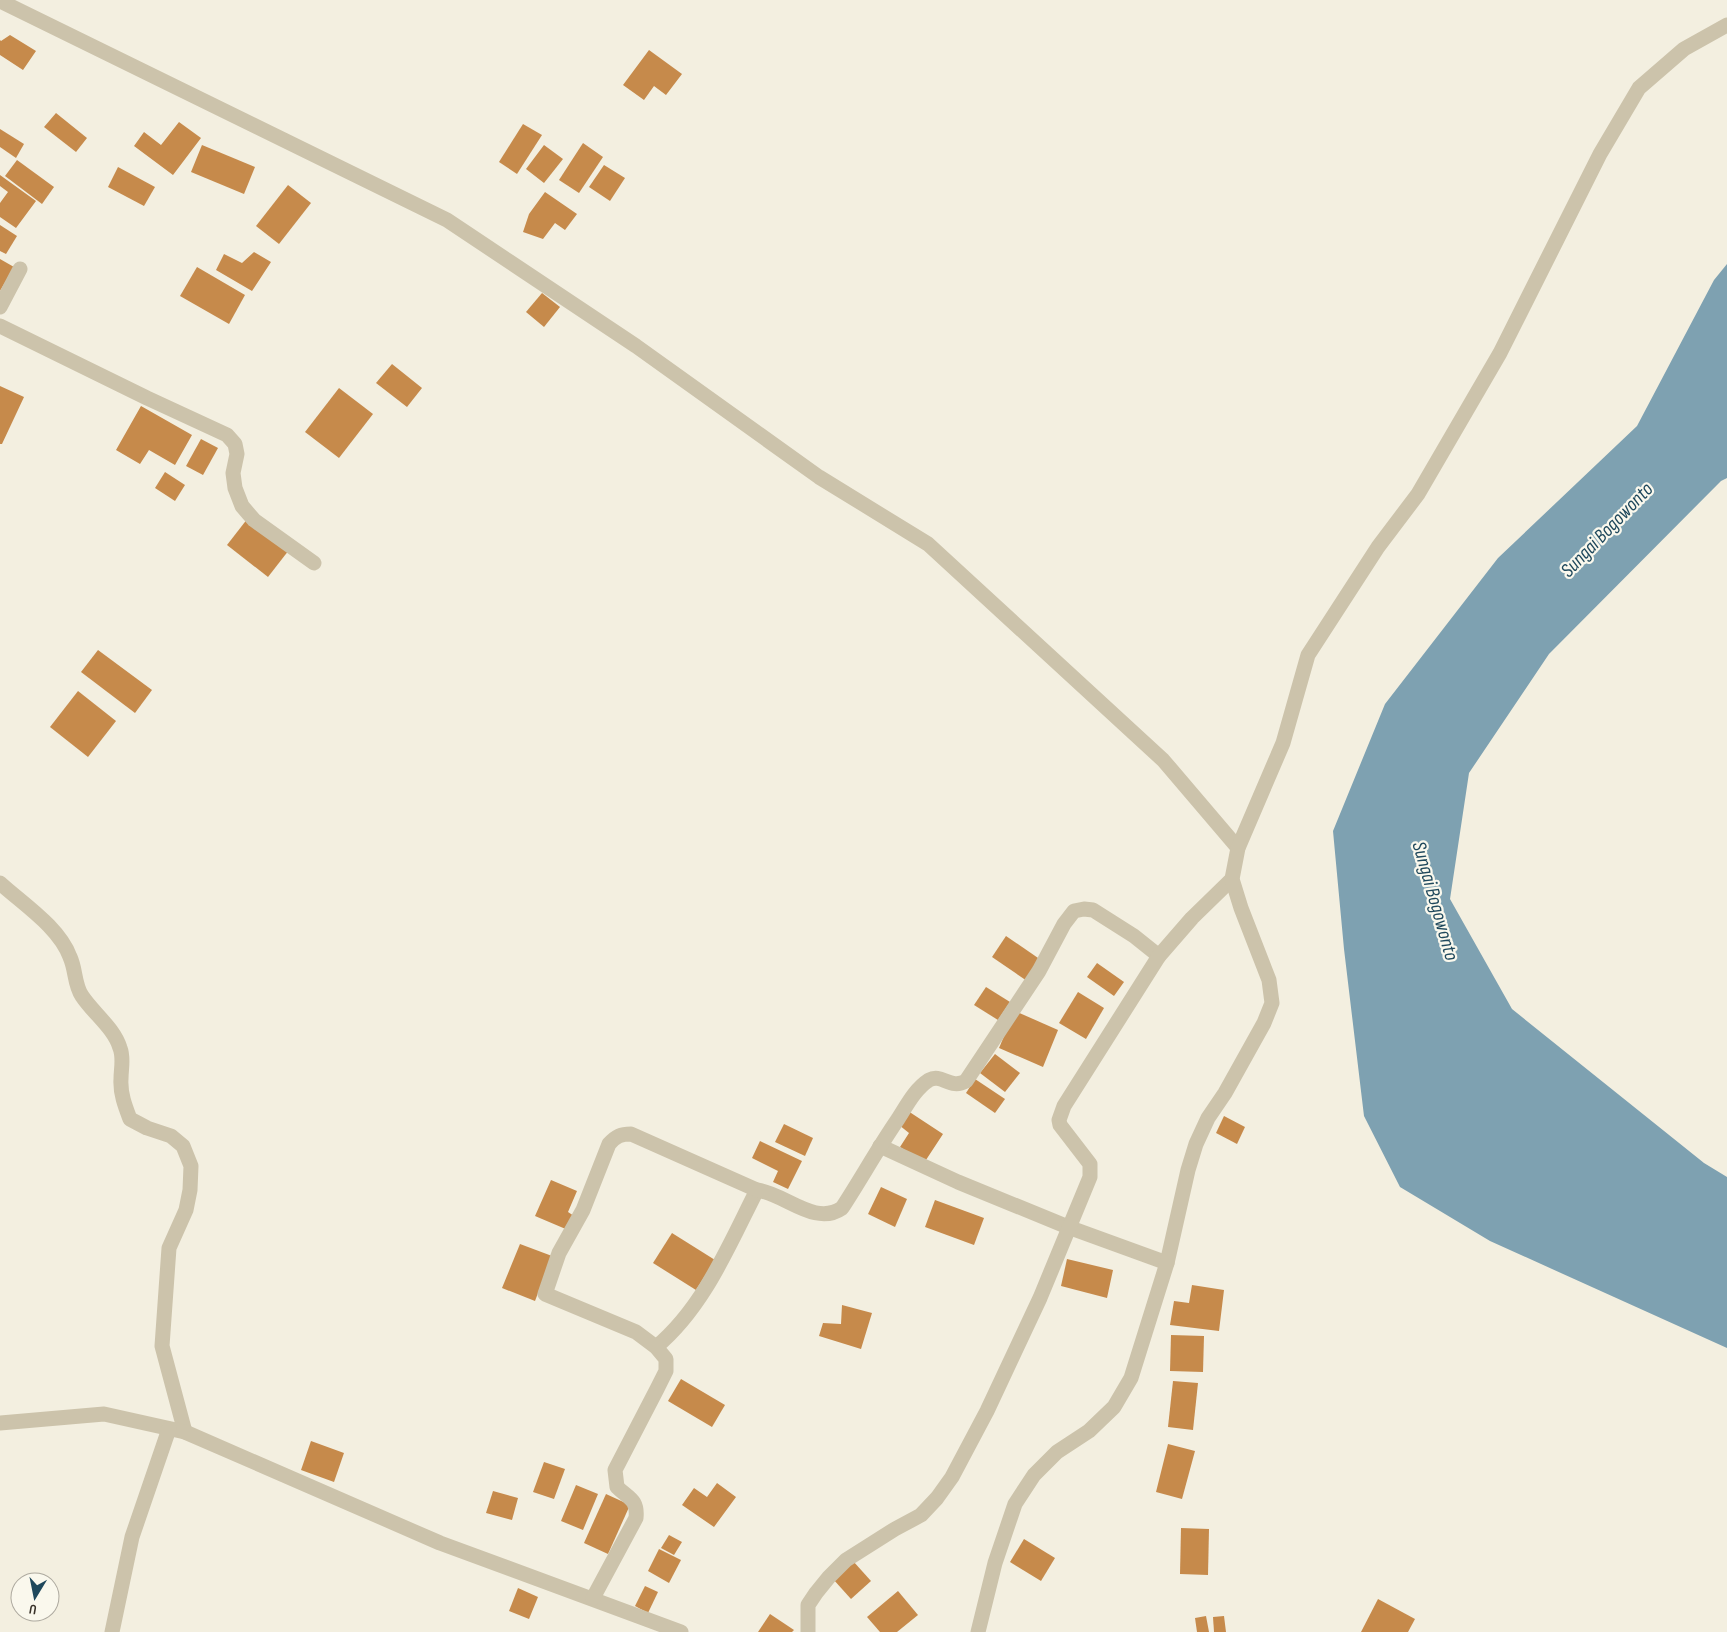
<svg xmlns="http://www.w3.org/2000/svg" width="1727" height="1632" font-family="'Sofia Sans Condensed',sans-serif">
<style>
.water{fill:#7ea1b1}
.building{fill:#c68a4b}
.lines{fill:none;stroke-linecap:round;stroke-linejoin:round}
.minor{stroke:#ccc3ab;stroke-width:15}
.labels{text-anchor:middle;dominant-baseline:central;stroke-width:4.5;stroke-linejoin:round;paint-order:stroke}
.water-label{font-size:20px;font-style:italic;fill:#1f485c;stroke:#faf8ed}
</style>
<rect width="100%" height="100%" fill="#f3efe0"/>
<path class="water" d="M 1727,264 L 1727,478 L 1721,481 L 1549,654 L 1469,773 L 1450,899 L 1512,1009 L 1704,1163 L 1727,1177 L 1727,1348 L 1490,1241 L 1400,1187 L 1364,1116 L 1344,949 L 1333,831 L 1385,704 L 1498,558 L 1637,426 L 1714,280 Z"/>
<g class="building">
<path d="M 10,35 L 36,51 L 23,70 L 0,55 L 0,40 L 1,41 Z"/>
<path d="M 649,50 L 682,74 L 666,95 L 654,86 L 644,100 L 623,85 Z"/>
<path d="M 56,113 L 87,138 L 76,152 L 44,127 Z"/>
<path d="M 179,122 L 201,138 L 173,175 L 134,146 L 144,132 L 161,145 Z"/>
<path d="M 523,124 L 542,135 L 517,174 L 499,162 Z"/>
<path d="M 0,129 L 24,144 L 16,158 L 0,147 Z"/>
<path d="M 583,143 L 603,157 L 579,193 L 559,180 Z"/>
<path d="M 202,145 L 255,167 L 244,194 L 191,172 Z"/>
<path d="M 544,145 L 563,159 L 544,183 L 526,169 Z"/>
<path d="M 17,160 L 54,187 L 42,204 L 5,176 Z"/>
<path d="M 604,165 L 625,178 L 610,201 L 589,187 Z"/>
<path d="M 118,167 L 155,187 L 144,206 L 108,187 Z"/>
<path d="M 0,175 L 36,201 L 16,228 L 0,217 L 0,203 L 8,192 L 0,186 Z"/>
<path d="M 288,185 L 311,203 L 279,244 L 256,226 Z"/>
<path d="M 545,192 L 577,214 L 565,230 L 555,223 L 543,239 L 523,232 L 529,214 Z"/>
<path d="M 0,225 L 17,236 L 6,254 L 0,251 Z"/>
<path d="M 254,252 L 271,262 L 252,291 L 216,270 L 224,254 L 242,263 Z"/>
<path d="M 0,259 L 14,267 L 0,291 Z"/>
<path d="M 197,267 L 245,295 L 229,324 L 180,296 Z"/>
<path d="M 542,293 L 560,307 L 544,327 L 526,312 Z"/>
<path d="M 392,364 L 422,388 L 407,407 L 376,383 Z"/>
<path d="M 0,386 L 24,397 L 2,444 L 0,444 Z"/>
<path d="M 339,388 L 373,414 L 339,458 L 305,432 Z"/>
<path d="M 141,406 L 192,435 L 175,465 L 149,450 L 140,464 L 116,450 Z"/>
<path d="M 201,439 L 218,448 L 203,475 L 186,466 Z"/>
<path d="M 165,472 L 185,485 L 175,501 L 155,488 Z"/>
<path d="M 248,518 L 289,550 L 268,577 L 227,545 Z"/>
<path d="M 98,650 L 152,690 L 135,713 L 81,672 Z"/>
<path d="M 78,691 L 116,721 L 88,757 L 50,727 Z"/>
<path d="M 1006,936 L 1041,960 L 1027,981 L 992,957 Z"/>
<path d="M 1097,963 L 1124,982 L 1114,996 L 1087,977 Z"/>
<path d="M 986,987 L 1010,1002 L 998,1020 L 974,1005 Z"/>
<path d="M 1078,992 L 1104,1008 L 1086,1039 L 1059,1023 Z"/>
<path d="M 1015,1011 L 1058,1030 L 1043,1067 L 999,1048 Z"/>
<path d="M 995,1054 L 1020,1073 L 1005,1092 L 980,1073 Z"/>
<path d="M 975,1079 L 1005,1099 L 995,1113 L 966,1093 Z"/>
<path d="M 908,1111 L 943,1134 L 924,1163 L 900,1147 L 909,1133 L 899,1125 Z"/>
<path d="M 1224,1116 L 1245,1127 L 1237,1144 L 1216,1133 Z"/>
<path d="M 784,1124 L 813,1138 L 805,1156 L 775,1142 Z"/>
<path d="M 760,1141 L 802,1161 L 788,1189 L 773,1182 L 778,1171 L 752,1158 Z"/>
<path d="M 551,1180 L 577,1191 L 568,1212 L 574,1216 L 568,1230 L 535,1216 Z"/>
<path d="M 881,1187 L 907,1199 L 895,1227 L 868,1214 Z"/>
<path d="M 935,1200 L 984,1218 L 974,1245 L 925,1227 Z"/>
<path d="M 672,1233 L 715,1260 L 696,1290 L 653,1263 Z"/>
<path d="M 520,1244 L 552,1256 L 535,1301 L 502,1288 Z"/>
<path d="M 1067,1259 L 1113,1270 L 1107,1298 L 1061,1286 Z"/>
<path d="M 1192,1285 L 1224,1290 L 1219,1331 L 1170,1325 L 1174,1301 L 1189,1303 Z"/>
<path d="M 842,1305 L 872,1313 L 861,1349 L 819,1336 L 823,1323 L 841,1324 Z"/>
<path d="M 1171,1335 L 1204,1336 L 1203,1372 L 1170,1371 Z"/>
<path d="M 681,1379 L 725,1405 L 712,1427 L 668,1401 Z"/>
<path d="M 1173,1381 L 1198,1383 L 1193,1430 L 1168,1427 Z"/>
<path d="M 311,1441 L 344,1453 L 334,1482 L 301,1470 Z"/>
<path d="M 1168,1444 L 1195,1451 L 1182,1499 L 1156,1492 Z"/>
<path d="M 544,1462 L 565,1469 L 554,1499 L 533,1492 Z"/>
<path d="M 717,1483 L 736,1497 L 714,1527 L 682,1505 L 694,1488 L 707,1497 Z"/>
<path d="M 576,1485 L 598,1494 L 583,1530 L 561,1521 Z"/>
<path d="M 493,1491 L 518,1498 L 512,1520 L 486,1513 Z"/>
<path d="M 606,1494 L 630,1505 L 608,1554 L 584,1543 Z"/>
<path d="M 1181,1528 L 1209,1529 L 1208,1575 L 1180,1574 Z"/>
<path d="M 669,1535 L 682,1542 L 674,1555 L 661,1548 Z"/>
<path d="M 1024,1539 L 1055,1558 L 1041,1581 L 1010,1562 Z"/>
<path d="M 659,1549 L 681,1560 L 669,1583 L 648,1571 Z"/>
<path d="M 853,1561 L 871,1581 L 851,1599 L 833,1579 Z"/>
<path d="M 645,1586 L 658,1592 L 648,1613 L 635,1606 Z"/>
<path d="M 518,1588 L 538,1597 L 529,1619 L 509,1611 Z"/>
<path d="M 898,1591 L 918,1615 L 897,1632 L 880,1632 L 867,1617 Z"/>
<path d="M 1378,1599 L 1415,1619 L 1408,1632 L 1361,1632 Z"/>
<path d="M 770,1614 L 794,1630 L 792,1632 L 758,1632 Z"/>
<path d="M 1206,1616 L 1209,1632 L 1197,1632 L 1195,1618 Z"/>
<path d="M 1224,1616 L 1226,1632 L 1214,1632 L 1213,1617 Z"/>
</g>
<g class="lines">
<g class="minor">
<path d="M 0,1 L 447,220 L 636,346 L 819,477 L 928,544 L 1163,760 L 1238,848"/>
<path d="M 0,307 L 20,269"/>
<path d="M 0,326 L 147,398 L 227,435 L 235,444 L 237,454 L 233,473 L 235,488 L 242,506 L 254,520 L 314,563"/>
<path d="M 0,883 C 23,904 59,927 70,957 C 76,970 74,984 82,996 C 94,1014 114,1028 120,1048 C 124,1058 121,1068 121,1079 C 120,1093 125,1106 130,1119 L 147,1128 L 171,1136 L 183,1146 L 191,1166 L 190,1190 L 186,1210 L 169,1248 L 162,1346 L 185,1432"/>
<path d="M 880,1146 L 958,1182 L 1068,1227 L 1167,1263"/>
<path d="M 656,1347 C 704,1307 729,1245 757,1190"/>
<path d="M 0,1423 L 104,1414 L 185,1432 L 440,1543 L 681,1632"/>
<path d="M 593,1598 L 636,1518 C 638,1499 628,1498 617,1487 L 615,1470 L 657,1389 L 666,1371 L 666,1359 L 656,1347 L 636,1332 L 545,1294 L 559,1253 L 583,1210 L 609,1144 C 616,1136 621,1134 631,1134 L 757,1190 C 784,1193 815,1227 842,1208 C 861,1179 878,1148 898,1119 C 907,1105 915,1089 929,1080 C 942,1073 950,1090 966,1081 L 1039,971 L 1064,924 L 1074,911 L 1084,909 L 1093,910 L 1134,936 L 1159,956"/>
<path d="M 112,1632 L 132,1537 L 169,1429"/>
<path d="M 808,1632 L 808,1605 L 816,1593 L 829,1577 L 846,1560 L 895,1529 L 921,1515 L 937,1498 L 952,1477 L 987,1411 L 1040,1298 L 1090,1177 L 1090,1164 L 1060,1125 L 1059,1120 L 1064,1106 L 1159,956 L 1192,918 L 1232,879"/>
<path d="M 978,1632 L 995,1563 L 1015,1504 L 1034,1475 L 1057,1452 L 1089,1431 L 1114,1407 L 1131,1378 L 1167,1263 L 1188,1170 L 1196,1144 L 1208,1118 L 1225,1093 L 1264,1023 L 1272,1003 L 1269,980 L 1241,908 L 1232,879 L 1238,848 L 1283,743 L 1308,655 L 1378,547 L 1418,494 L 1500,353 L 1600,154 L 1639,88 L 1684,49 L 1727,25"/>
</g>
</g>
<g class="labels">
<g class="water-label">
<text transform="translate(1607 530) rotate(-46)">Sungai Bogowonto</text>
<text transform="translate(1435 901) rotate(74)">Sungai Bogowonto</text>
</g>
</g>
<g transform="translate(35 1597) rotate(190)"><circle r="24" fill="#faf8ed" stroke="#ada99f"/>
<path d="M0-4L9 19L0 12L-9 19Z" fill="#1f485c"/>
<text y="-8" font-size="14" font-weight="bold" text-anchor="middle" fill="#3a332a">U</text>
</g>
</svg>
